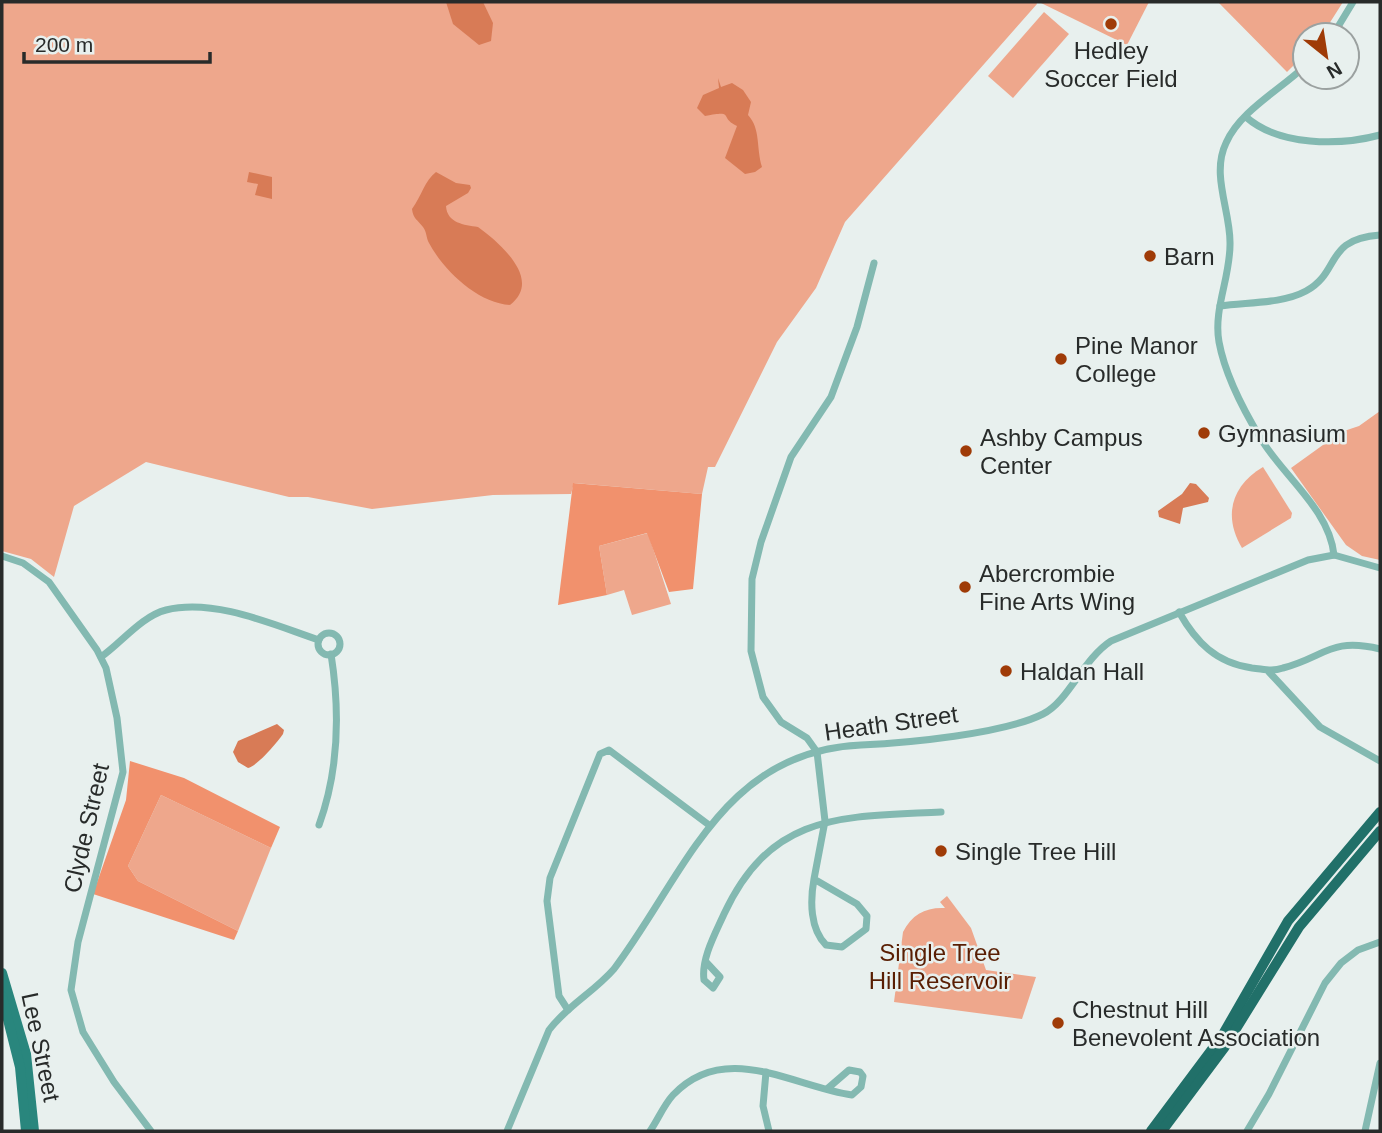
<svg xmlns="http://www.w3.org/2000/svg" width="1382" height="1133" font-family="Helvetica,sans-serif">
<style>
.green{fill:#eea78c}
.forest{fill:#f1916d}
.water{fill:#d87b56}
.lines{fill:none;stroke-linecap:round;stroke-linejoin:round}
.minor{stroke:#83b9b1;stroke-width:7}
.major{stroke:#29867d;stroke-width:10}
.highway{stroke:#217069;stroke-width:10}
.poi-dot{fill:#9f3b07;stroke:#e8f0ee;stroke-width:2.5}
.labels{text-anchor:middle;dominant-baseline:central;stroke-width:5;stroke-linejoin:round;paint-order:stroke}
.poi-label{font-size:24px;fill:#282b2a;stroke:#e8f0ee;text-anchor:start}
.street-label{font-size:24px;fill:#282b2a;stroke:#e8f0ee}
.park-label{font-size:24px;fill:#591e03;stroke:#e8f0ee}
</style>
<rect width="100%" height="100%" fill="#e8f0ee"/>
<g class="green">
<path d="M 2,2 L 1036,2 L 1037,4 L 845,222 L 816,288 L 777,342 L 715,467 L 708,467 L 702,494 L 574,483 L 571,494 L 493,495 L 372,509 L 308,497 L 289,497 L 146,462 L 74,506 L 54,577 L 31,559 L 2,551 Z"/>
<path d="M 1039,2 L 1149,2 L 1127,45 Z"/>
<path d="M 1218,2 L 1343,2 L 1322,35 L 1305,35 L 1305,54 L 1287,72 Z"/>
<path d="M 1044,12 L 1069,34 L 1013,98 L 988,76 Z"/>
<path d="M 1380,411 L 1380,560 L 1362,556 L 1346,545 L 1291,468 L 1341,432 L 1359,426 Z"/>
<path d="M 1263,467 L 1292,513 L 1291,518 L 1242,548 C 1223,516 1231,486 1263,467 Z"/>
<path d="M 648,533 L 671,604 L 632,615 L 624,590 L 607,595 L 599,546 Z"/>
<path d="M 161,795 L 271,848 L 238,931 L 138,881 L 128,866 Z"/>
<path d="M 947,896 L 971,928 L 986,970 L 1036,977 L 1022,1019 L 894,1002 L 903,932 C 912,914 926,907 945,908 L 940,902 Z"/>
</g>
<g class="forest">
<path d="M 573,483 L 702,494 L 693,589 L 669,592 L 647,533 L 599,546 L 607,595 L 558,605 Z"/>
<path d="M 130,761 L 184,778 L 280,827 L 271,848 L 161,795 L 128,866 L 138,881 L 238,931 L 234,940 L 93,894 L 126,800 Z"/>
</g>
<g class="water">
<path d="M 446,2 L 483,2 L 493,23 L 491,41 L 479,45 L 453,24 Z"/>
<path d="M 718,78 L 721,87 L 732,83 L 743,90 L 751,102 L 748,115 C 761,129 756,148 762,167 L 755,172 L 745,174 L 725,158 L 737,126 C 718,117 736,110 705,116 L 697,108 L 703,95 L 719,88 Z"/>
<path d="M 249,172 L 272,177 L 272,199 L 255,195 L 258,184 L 247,182 Z"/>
<path d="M 436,172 L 456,183 L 470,185 L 471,188 L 468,193 L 446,206 C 447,223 464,225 478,227 C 500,243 543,280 510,305 C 478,303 444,271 429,243 C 426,238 427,232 423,227 C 418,220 413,219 412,209 C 421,197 425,180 436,172 Z"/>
<path d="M 1190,483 L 1196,484 L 1209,498 L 1208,502 L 1183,508 L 1180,524 L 1159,517 L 1158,511 L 1182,494 Z"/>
<path d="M 277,724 L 284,730 L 283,734 C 277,743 257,766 248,768 L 238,762 L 233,752 L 238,741 Z"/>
</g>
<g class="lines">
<g class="minor">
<path d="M 1333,35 L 1353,2"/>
<path d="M 1305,66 C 1280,90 1240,111 1226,143 C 1211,174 1230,210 1230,242 C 1231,276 1213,309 1219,342 C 1225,375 1244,411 1261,439 C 1284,477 1329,509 1334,555"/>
<path d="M 1246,117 C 1279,146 1339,146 1380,135"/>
<path d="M 1220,306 C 1247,302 1282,304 1306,291 C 1341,272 1324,239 1380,235"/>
<path d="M 2,556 L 23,563 L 49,582 L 97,650 L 106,668 L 117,718 L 123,772 L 78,942 L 71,990 L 83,1032 L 114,1082 L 151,1131"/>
<path d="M 1179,612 C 1196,642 1216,663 1252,668 C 1264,669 1271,672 1283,668 C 1325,657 1330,637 1380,649"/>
<circle cx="329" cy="644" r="11"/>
<path d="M 101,657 C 121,643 142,616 166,610 C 215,598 274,625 319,640"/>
<path d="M 1269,672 L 1320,727 L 1380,761"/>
<path d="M 319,825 C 339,770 340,711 331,654"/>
<path d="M 814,879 C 810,901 810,929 826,945 L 842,947 L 866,929 L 867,916 L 857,904 L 814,879 L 825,821 L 817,752 L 807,738 L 781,722 L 763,697 L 751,651 L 752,579 L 761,542 L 791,457 L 831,397 L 857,327 L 874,263"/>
<path d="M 706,962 L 720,977 L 713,988 L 704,980 C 701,959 715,934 724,914 C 772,811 844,817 941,812"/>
<path d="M 568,1010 L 559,996 L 547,901 L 550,878 L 600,754 L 609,750 L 709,825"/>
<path d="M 766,1072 L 763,1106 L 769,1131"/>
<path d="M 507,1131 L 549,1030 C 567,1006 594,992 614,969 C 685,875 722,751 861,745 C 907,743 1003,734 1043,714 C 1068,702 1083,659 1111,641 L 1308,560 L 1334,555 L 1380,568"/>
<path d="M 650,1131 C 658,1120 663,1106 673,1095 C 725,1040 792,1086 852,1095 L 861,1087 L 863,1076 L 860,1072 L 849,1070 L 827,1089"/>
<path d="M 1247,1131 L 1269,1094 L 1325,983 L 1341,963 L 1358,950 L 1380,942"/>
<path d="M 1365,1131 L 1380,1063"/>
</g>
<g class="major">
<path d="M 2,973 L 26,1054 L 34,1131"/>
<path d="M 2,996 L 20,1067 L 26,1131"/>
</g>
<g class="highway">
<path d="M 1151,1131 L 1222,1036 L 1288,921 L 1380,812"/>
<path d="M 1162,1131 L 1224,1048 L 1299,927 L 1380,831"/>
</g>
</g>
<g class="poi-dot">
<circle cx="1111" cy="24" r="7"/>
<circle cx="1150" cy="256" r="7"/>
<circle cx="1061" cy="359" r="7"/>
<circle cx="1204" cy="433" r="7"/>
<circle cx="966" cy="451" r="7"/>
<circle cx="965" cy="587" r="7"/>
<circle cx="1006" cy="671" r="7"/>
<circle cx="941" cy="851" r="7"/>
<circle cx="1058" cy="1023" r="7"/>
</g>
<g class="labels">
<g class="poi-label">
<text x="1111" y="50" text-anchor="middle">Hedley<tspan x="1111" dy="28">Soccer Field</tspan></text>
<text x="1164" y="256">Barn</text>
<text x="1075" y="345">Pine Manor<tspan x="1075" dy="28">College</tspan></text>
<text x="1218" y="433">Gymnasium</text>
<text x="980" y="437">Ashby Campus<tspan x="980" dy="28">Center</tspan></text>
<text x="979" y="573">Abercrombie<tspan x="979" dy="28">Fine Arts Wing</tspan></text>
<text x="1020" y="671">Haldan Hall</text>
<text x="955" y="851">Single Tree Hill</text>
<text x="1072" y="1009">Chestnut Hill<tspan x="1072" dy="28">Benevolent Association</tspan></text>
</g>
<g class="street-label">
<text transform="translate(891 723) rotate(-8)">Heath Street</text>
<text transform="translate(86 828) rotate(-77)">Clyde Street</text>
<text transform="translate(41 1047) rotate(78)">Lee Street</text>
</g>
<g class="park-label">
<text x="940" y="952">Single Tree<tspan x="940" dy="28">Hill Reservoir</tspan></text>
</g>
</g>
<rect width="1382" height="1133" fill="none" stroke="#282b2a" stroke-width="7"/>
<g transform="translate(1326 56) rotate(150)"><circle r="33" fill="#e8f0ee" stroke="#9ba1a0" stroke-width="2"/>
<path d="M0-5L12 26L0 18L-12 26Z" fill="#9f3b07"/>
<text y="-10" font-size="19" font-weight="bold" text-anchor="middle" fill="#282b2a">N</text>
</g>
<path d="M24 52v10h186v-10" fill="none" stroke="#282b2a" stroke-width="3.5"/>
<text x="35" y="52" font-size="21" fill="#282b2a" stroke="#e8f0ee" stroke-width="5" paint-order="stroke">200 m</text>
</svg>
